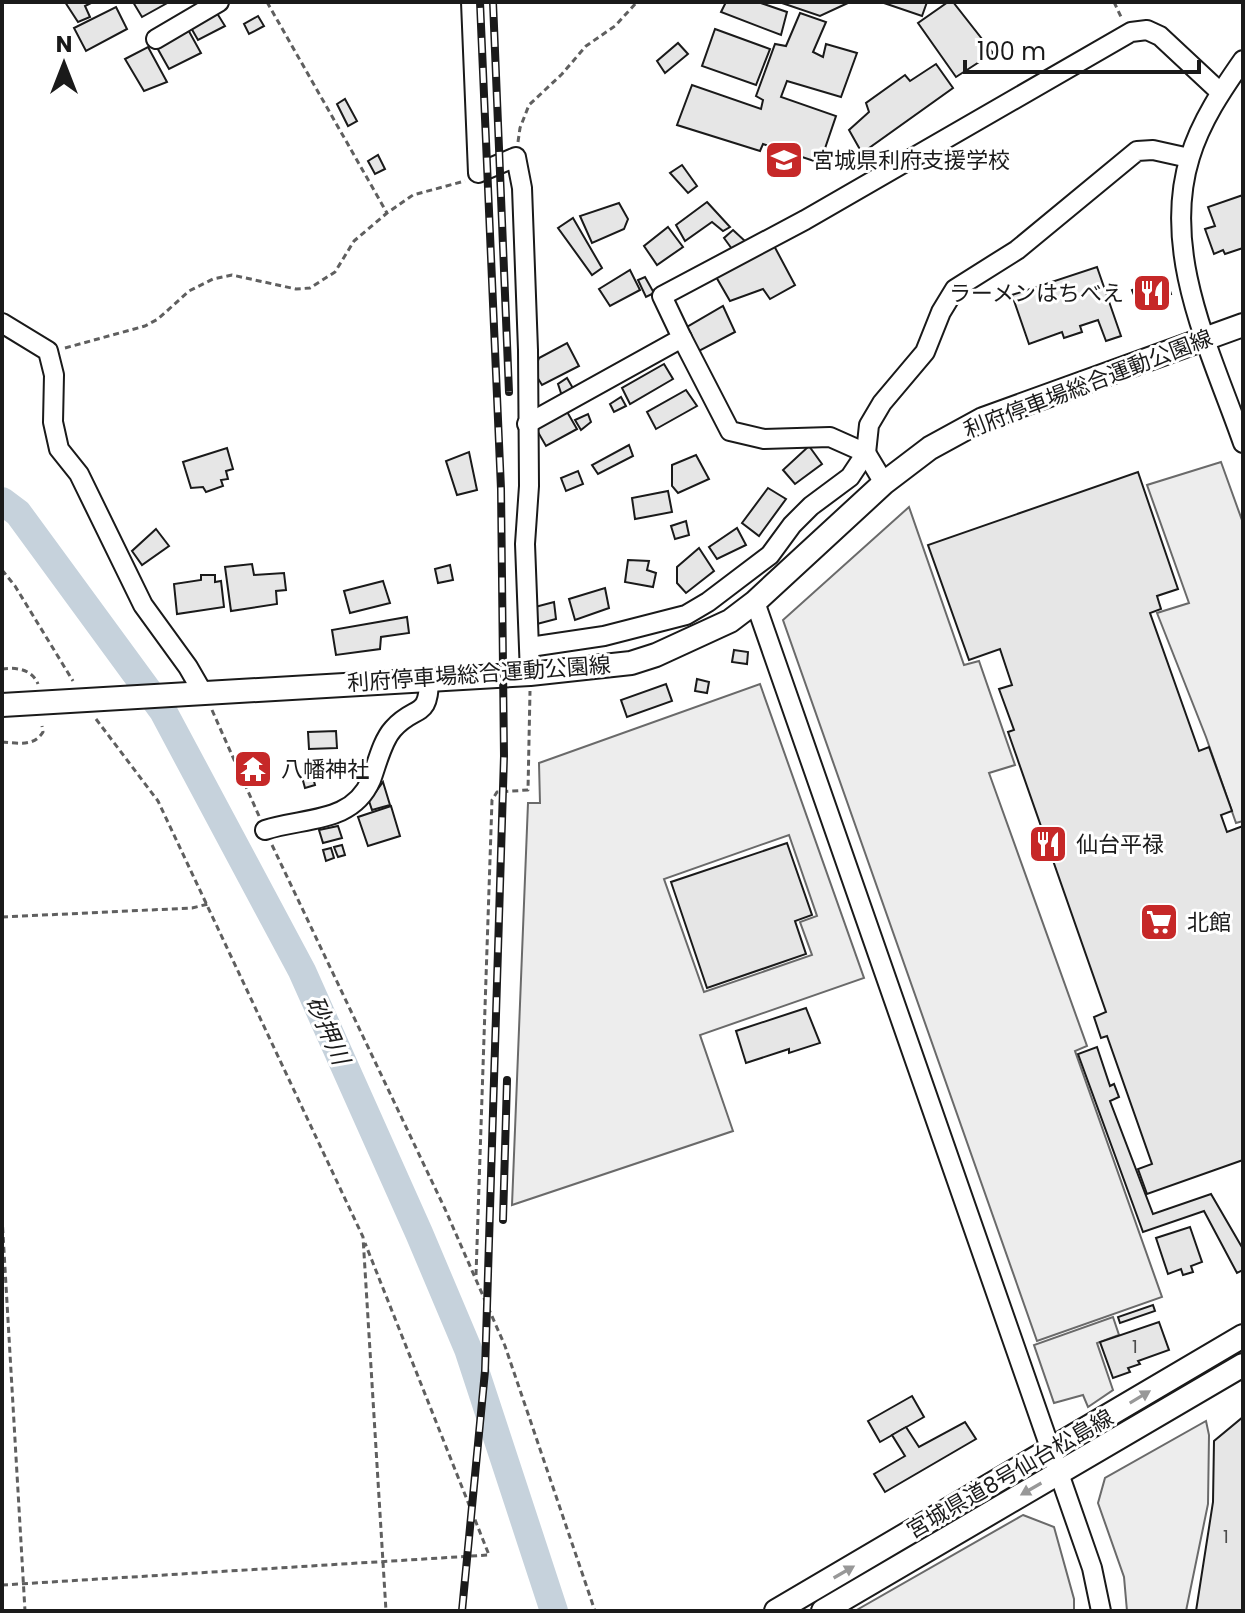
<svg xmlns="http://www.w3.org/2000/svg" width="1245" height="1613" font-family="Poppins,'Noto Sans JP',sans-serif">
<style>
.parking{fill:#ededed;stroke:#6a6a6a;stroke-width:2;fill-rule:evenodd}
.lines{fill:none;stroke-linecap:round;stroke-linejoin:round}
.river{stroke:#c6d2dc;stroke-width:28}
.building{fill:#e6e6e6;stroke:#1a1a1a;stroke-width:2}
.minor-casing{stroke:#1a1a1a;stroke-width:22}
.major-casing{stroke:#1a1a1a;stroke-width:26}
.path{stroke:#5f5f5f;stroke-width:3;stroke-dasharray:6 4;stroke-linecap:butt}
.minor{stroke:#fff;stroke-width:18}
.major{stroke:#fff;stroke-width:22}
.rail-casing{stroke:#1a1a1a;stroke-width:8}
.rail{stroke:#fff;stroke-width:5;stroke-dasharray:15;stroke-linecap:butt}
.oneway{fill:#989898}
.labels{text-anchor:middle;dominant-baseline:central;stroke-width:6;stroke-linejoin:round;paint-order:stroke}
.number-label{font-size:18px;fill:#4d4d4d}
.poi-label{font-size:22px;fill:#1a1a1a;stroke:#fff;text-anchor:start}
.street-label{font-size:22px;fill:#1a1a1a;stroke:#fff}
.water-label{font-size:24px;font-style:italic;fill:#1a1a1a;stroke:#fff}
</style>
<rect width="100%" height="100%" fill="#fff"/>
<g class="parking">
<path d="M 1221,462 L 1243,523 L 1243,821 L 1236,823 L 1206,737 L 1157,613 L 1189,603 L 1147,485 Z"/>
<path d="M 909,507 L 964,665 L 979,661 L 1015,765 L 989,773 L 1087,1046 L 1075,1051 L 1162,1297 L 1037,1341 L 783,620 Z"/>
<path d="M 760,684 L 864,978 L 700,1035 L 733,1131 L 512,1205 L 528,803 L 540,803 L 539,763 ZM 789,835 L 817,916 L 800,922 L 812,955 L 704,992 L 664,879 Z"/>
<path d="M 1113,1317 L 1119,1335 L 1097,1343 L 1113,1390 L 1088,1407 L 1083,1395 L 1054,1403 L 1034,1345 Z"/>
<path d="M 1206,1421 L 1209,1435 L 1208,1504 L 1186,1611 L 1127,1611 L 1124,1577 L 1098,1503 L 1105,1478 Z"/>
<path d="M 1023,1515 L 1054,1527 L 1074,1599 L 1074,1611 L 855,1611 Z"/>
</g>
<g class="lines">
<path class="river" d="M 2,501 L 18,513 L 163,711 L 302,971 L 419,1233 L 468,1349 L 554,1611"/>
</g>
<g class="building">
<path d="M 65,2 L 93,2 L 85,6 L 90,17 L 78,22 Z"/>
<path d="M 133,2 L 169,2 L 142,17 Z"/>
<path d="M 726,2 L 758,2 L 787,12 L 781,35 L 721,12 Z"/>
<path d="M 779,2 L 850,2 L 820,16 Z"/>
<path d="M 881,2 L 927,2 L 922,16 Z"/>
<path d="M 948,2 L 953,2 L 993,53 L 956,77 L 918,23 Z"/>
<path d="M 116,7 L 127,29 L 86,51 L 74,28 Z"/>
<path d="M 215,10 L 225,26 L 198,40 L 190,26 Z"/>
<path d="M 800,13 L 826,22 L 813,52 L 823,57 L 826,44 L 857,53 L 841,97 L 787,81 L 781,97 L 836,116 L 820,163 L 763,144 L 760,151 L 677,125 L 692,85 L 761,109 L 763,100 L 756,96 L 775,44 L 786,46 Z"/>
<path d="M 258,16 L 264,26 L 249,34 L 244,24 Z"/>
<path d="M 186,26 L 201,53 L 169,69 L 155,44 Z"/>
<path d="M 715,29 L 770,49 L 756,85 L 702,66 Z"/>
<path d="M 678,43 L 688,54 L 665,73 L 657,61 Z"/>
<path d="M 148,47 L 167,82 L 144,91 L 125,59 Z"/>
<path d="M 936,64 L 953,88 L 862,153 L 849,130 L 869,112 L 866,103 L 905,75 L 910,81 Z"/>
<path d="M 345,99 L 357,121 L 348,126 L 337,104 Z"/>
<path d="M 378,155 L 385,169 L 375,174 L 368,161 Z"/>
<path d="M 682,165 L 697,186 L 688,193 L 670,173 Z"/>
<path d="M 1243,195 L 1243,248 L 1225,254 L 1223,250 L 1214,254 L 1205,229 L 1215,226 L 1208,207 Z"/>
<path d="M 707,202 L 730,227 L 723,231 L 712,222 L 685,241 L 676,225 Z"/>
<path d="M 619,203 L 628,219 L 624,229 L 592,243 L 580,216 Z"/>
<path d="M 573,218 L 602,268 L 592,275 L 558,228 Z"/>
<path d="M 668,227 L 683,247 L 657,265 L 644,246 Z"/>
<path d="M 733,230 L 745,241 L 732,249 L 724,238 Z"/>
<path d="M 772,242 L 795,285 L 770,299 L 763,289 L 730,301 L 715,275 Z"/>
<path d="M 1097,267 L 1121,336 L 1106,341 L 1098,320 L 1080,326 L 1082,332 L 1064,338 L 1062,332 L 1029,344 L 1012,295 Z"/>
<path d="M 630,270 L 640,290 L 610,306 L 599,289 Z"/>
<path d="M 645,277 L 654,293 L 646,297 L 638,280 Z"/>
<path d="M 1166,278 L 1171,294 L 1138,305 L 1132,290 Z"/>
<path d="M 723,306 L 735,332 L 699,351 L 687,327 Z"/>
<path d="M 567,343 L 579,366 L 542,385 L 534,372 L 539,358 Z"/>
<path d="M 664,364 L 673,379 L 630,404 L 622,388 Z"/>
<path d="M 567,378 L 574,390 L 562,396 L 558,384 Z"/>
<path d="M 686,390 L 697,406 L 656,429 L 647,412 Z"/>
<path d="M 621,397 L 626,406 L 614,412 L 610,404 Z"/>
<path d="M 566,410 L 577,429 L 546,446 L 535,427 Z"/>
<path d="M 588,414 L 591,422 L 581,430 L 575,420 Z"/>
<path d="M 629,445 L 633,456 L 598,474 L 592,465 Z"/>
<path d="M 809,446 L 822,464 L 795,484 L 783,470 Z"/>
<path d="M 227,448 L 233,469 L 226,471 L 228,479 L 221,480 L 223,486 L 206,492 L 203,487 L 191,488 L 183,462 Z"/>
<path d="M 469,452 L 477,490 L 457,495 L 446,461 Z"/>
<path d="M 696,455 L 709,479 L 678,493 L 672,486 L 672,465 Z"/>
<path d="M 578,471 L 583,484 L 566,491 L 561,478 Z"/>
<path d="M 1138,472 L 1178,589 L 1157,596 L 1161,609 L 1150,613 L 1199,751 L 1209,747 L 1232,811 L 1221,815 L 1227,832 L 1243,826 L 1243,1160 L 1147,1194 L 1138,1169 L 1152,1164 L 1107,1036 L 1101,1038 L 1094,1017 L 1106,1012 L 1008,732 L 1014,730 L 999,689 L 1012,685 L 1000,649 L 969,660 L 928,545 Z"/>
<path d="M 768,488 L 786,499 L 759,536 L 742,523 Z"/>
<path d="M 668,491 L 672,512 L 635,519 L 632,498 Z"/>
<path d="M 686,521 L 689,535 L 675,539 L 671,526 Z"/>
<path d="M 737,528 L 746,545 L 717,559 L 709,547 Z"/>
<path d="M 156,529 L 169,546 L 142,565 L 132,551 Z"/>
<path d="M 699,548 L 714,571 L 686,593 L 677,583 L 677,567 Z"/>
<path d="M 628,560 L 649,561 L 647,570 L 656,573 L 653,587 L 625,582 Z"/>
<path d="M 252,564 L 254,575 L 284,573 L 286,590 L 276,591 L 277,604 L 231,611 L 225,567 Z"/>
<path d="M 450,565 L 453,580 L 438,583 L 435,569 Z"/>
<path d="M 201,575 L 215,575 L 215,582 L 221,581 L 224,607 L 177,614 L 174,584 L 201,580 Z"/>
<path d="M 383,581 L 390,603 L 350,613 L 344,591 Z"/>
<path d="M 605,588 L 609,608 L 575,620 L 569,599 Z"/>
<path d="M 554,602 L 556,619 L 537,624 L 535,607 Z"/>
<path d="M 407,617 L 409,633 L 381,637 L 380,649 L 336,655 L 332,630 Z"/>
<path d="M 734,650 L 748,652 L 747,664 L 732,662 Z"/>
<path d="M 697,679 L 709,682 L 707,693 L 695,691 Z"/>
<path d="M 666,684 L 672,701 L 627,717 L 621,700 Z"/>
<path d="M 336,731 L 337,748 L 309,749 L 308,732 Z"/>
<path d="M 312,774 L 315,785 L 305,788 L 302,777 Z"/>
<path d="M 383,782 L 390,805 L 372,810 L 369,801 Z"/>
<path d="M 391,806 L 400,836 L 368,846 L 358,817 Z"/>
<path d="M 338,826 L 342,838 L 323,843 L 319,830 Z"/>
<path d="M 787,843 L 812,915 L 795,921 L 806,954 L 707,988 L 671,882 Z"/>
<path d="M 342,845 L 345,855 L 338,857 L 334,847 Z"/>
<path d="M 331,848 L 334,858 L 326,861 L 323,850 Z"/>
<path d="M 806,1008 L 820,1043 L 789,1053 L 789,1049 L 746,1063 L 736,1031 Z"/>
<path d="M 1097,1047 L 1110,1086 L 1114,1084 L 1119,1097 L 1110,1101 L 1153,1214 L 1211,1194 L 1243,1249 L 1243,1270 L 1237,1273 L 1204,1211 L 1143,1232 L 1078,1054 Z"/>
<path d="M 1190,1227 L 1202,1262 L 1191,1266 L 1193,1272 L 1183,1275 L 1181,1269 L 1168,1274 L 1156,1238 Z"/>
<path d="M 1153,1305 L 1155,1311 L 1120,1323 L 1118,1317 Z"/>
<path d="M 1159,1322 L 1169,1350 L 1138,1361 L 1140,1364 L 1128,1368 L 1130,1372 L 1113,1378 L 1100,1342 Z"/>
<path d="M 912,1396 L 924,1417 L 880,1442 L 868,1421 Z"/>
<path d="M 1243,1417 L 1243,1611 L 1196,1611 L 1213,1502 L 1214,1441 Z"/>
<path d="M 965,1422 L 976,1439 L 885,1492 L 874,1474 L 905,1456 L 892,1435 L 906,1427 L 919,1447 Z"/>
</g>
<g class="lines">
<g class="minor-casing">
<g id="minor">
<path d="M 471,2 L 478,173 L 516,157 L 522,188 L 528,350 L 529,486 L 525,544 L 530,674"/>
<path d="M 156,39 L 219,2"/>
<path d="M 1243,60 C 1222,90 1201,121 1190,157 C 1160,253 1212,354 1243,443"/>
<path d="M 2,323 L 48,351 L 54,375 L 53,422 L 59,449 L 79,474 L 143,605 L 188,667 L 203,693"/>
<path d="M 682,338 L 730,431 L 764,439 L 830,437 L 866,453 L 884,483"/>
<path d="M 527,424 L 682,338 L 662,296 L 805,220 L 1131,32 L 1147,30 L 1160,36 L 1220,92"/>
<path d="M 755,602 L 1092,1568 L 1101,1611"/>
<path d="M 530,647 L 604,636 L 686,615 L 708,602 L 770,555 L 792,525 L 811,506 L 850,477 L 866,453 L 869,425 L 882,403 L 925,352 L 941,312 L 955,289 L 1017,250 L 1137,151 L 1153,150 L 1189,158"/>
<path d="M 265,830 C 304,817 352,824 371,780 C 377,764 382,741 393,729 C 415,704 429,720 429,679"/>
</g>
</g>
<g class="major-casing">
<g id="major">
<path d="M 2,705 L 530,674 L 631,663 L 656,655 L 730,621 L 755,602 L 884,483 L 930,448 L 983,419 L 1243,325"/>
<path d="M 776,1611 L 1243,1336"/>
<path d="M 823,1611 L 1243,1365"/>
</g>
</g>
<g class="path">
<path d="M 267,2 L 387,213"/>
<path d="M 1114,2 L 1122,19"/>
<path d="M 518,142 L 520,128 L 529,105 L 562,74 L 586,46 L 615,26 L 637,2"/>
<path d="M 65,348 L 145,326 L 158,319 L 189,291 L 213,279 L 232,275 L 296,289 L 310,288 L 335,272 L 354,241 L 387,213 L 413,195 L 465,181"/>
<path d="M 2,570 L 15,586 L 73,681"/>
<path d="M 2,669 C 16,667 32,669 38,684"/>
<path d="M 212,710 L 259,816"/>
<path d="M 96,719 L 158,801 L 363,1237 L 386,1611"/>
<path d="M 2,742 C 18,743 34,747 43,732 L 42,726"/>
<path d="M 272,845 L 445,1209 L 505,1346 L 595,1611"/>
<path d="M 2,917 L 192,908 L 208,904"/>
<path d="M 2,1217 L 25,1611"/>
<path d="M 476,1275 L 492,800 L 497,792 L 528,790 L 530,691"/>
<path d="M 2,1585 L 489,1555 L 365,1243"/>
</g>
<use href="#minor" class="minor"/>
<use href="#major" class="major"/>
<g class="rail-casing">
<g id="rail">
<path d="M 493,2 L 509,392"/>
<path d="M 503,1220 L 507,1080"/>
<path d="M 462,1611 L 485,1371 L 504,756 L 501,489 L 480,2"/>
</g>
</g>
<use href="#rail" class="rail"/>
</g>
<defs><path id="oneway-solid" d="M-6-.8H1V-3.2L6.5 0L1 3.2V.8H-6Z" transform="scale(2)"/></defs>
<g class="oneway">
<use href="#oneway-solid" transform="translate(1140 1397) rotate(-31)"/>
<use href="#oneway-solid" transform="translate(1031 1489) rotate(150)"/>
<use href="#oneway-solid" transform="translate(844 1572) rotate(-30)"/>
</g>
<defs>
<g id="school-square" transform="scale(2)"><rect x="-9" y="-9" width="18" height="18" rx="4" fill="#c62828" stroke="#fff"/><path d="M0-5L7-2L0 1L-7-2ZM-4 1L0 2.5L4 1V4Q0 6-4 4Z" fill="#fff"/></g>
<g id="restaurant-square" transform="scale(2)"><rect x="-9" y="-9" width="18" height="18" rx="4" fill="#c62828" stroke="#fff"/><path d="M-5-6h1v4h1v-4h1v4h1v-4h1v5L-1.5 .5V6h-2V.5L-5-1ZM5-6V6H3V1.5H1.5Q1.5-4 5-6Z" fill="#fff"/></g>
<g id="temple-square" transform="scale(2)"><rect x="-9" y="-9" width="18" height="18" rx="4" fill="#c62828" stroke="#fff"/><path d="M0-6L5-2H3V0L6.5 2.5H4V6H1.5V3h-3V6H-4V2.5H-6.5L-3 0V-2H-5Z" fill="#fff"/></g>
<g id="supermarket-square" transform="scale(2)"><rect x="-9" y="-9" width="18" height="18" rx="4" fill="#c62828" stroke="#fff"/><path d="M-6-5.5h2.5l.6 2H6L4.5 2H-2.5L-4.4-4H-6ZM-1.5 3.2a1.3 1.3 0 1 0 .1 0ZM3 3.2a1.3 1.3 0 1 0 .1 0Z" fill="#fff"/></g>
</defs>
<g fill-rule="evenodd">
<use href="#school-square" x="784" y="160"/>
<use href="#restaurant-square" x="1152" y="293"/>
<use href="#temple-square" x="253" y="769"/>
<use href="#restaurant-square" x="1048" y="844"/>
<use href="#supermarket-square" x="1159" y="922"/>
</g>
<g class="labels">
<g class="number-label">
<text x="1135" y="1346">1</text>
<text x="1226" y="1536">1</text>
</g>
<g class="poi-label">
<text x="812" y="160">宮城県利府支援学校</text>
<text x="1124" y="293" text-anchor="end">ラーメンはちべえ</text>
<text x="281" y="769">八幡神社</text>
<text x="1076" y="844">仙台平禄</text>
<text x="1187" y="922">北館</text>
</g>
<g class="street-label">
<text transform="translate(1088 384) rotate(-21)">利府停車場総合運動公園線</text>
<text transform="translate(479 674) rotate(-4)">利府停車場総合運動公園線</text>
<text transform="translate(1010 1474) rotate(-30)">宮城県道8号仙台松島線</text>
</g>
<g class="water-label">
<text transform="translate(328 1030) rotate(66)">砂押川</text>
</g>
</g>
<rect width="1245" height="1613" fill="none" stroke="#1a1a1a" stroke-width="8"/>
<g transform="translate(64 64)" stroke="#ffffff" stroke-width="6" paint-order="stroke">
<path d="M0-6L14 30L0 20L-14 30Z" fill="#1a1a1a"/>
<text y="-12" font-size="22" font-weight="bold" text-anchor="middle" fill="#1a1a1a">N</text>
</g>
<path d="M965 60v12h234v-12" fill="none" stroke="#1a1a1a" stroke-width="4"/>
<text x="977" y="60" font-size="24" fill="#1a1a1a" stroke="#ffffff" stroke-width="6" paint-order="stroke">100 m</text>
</svg>
